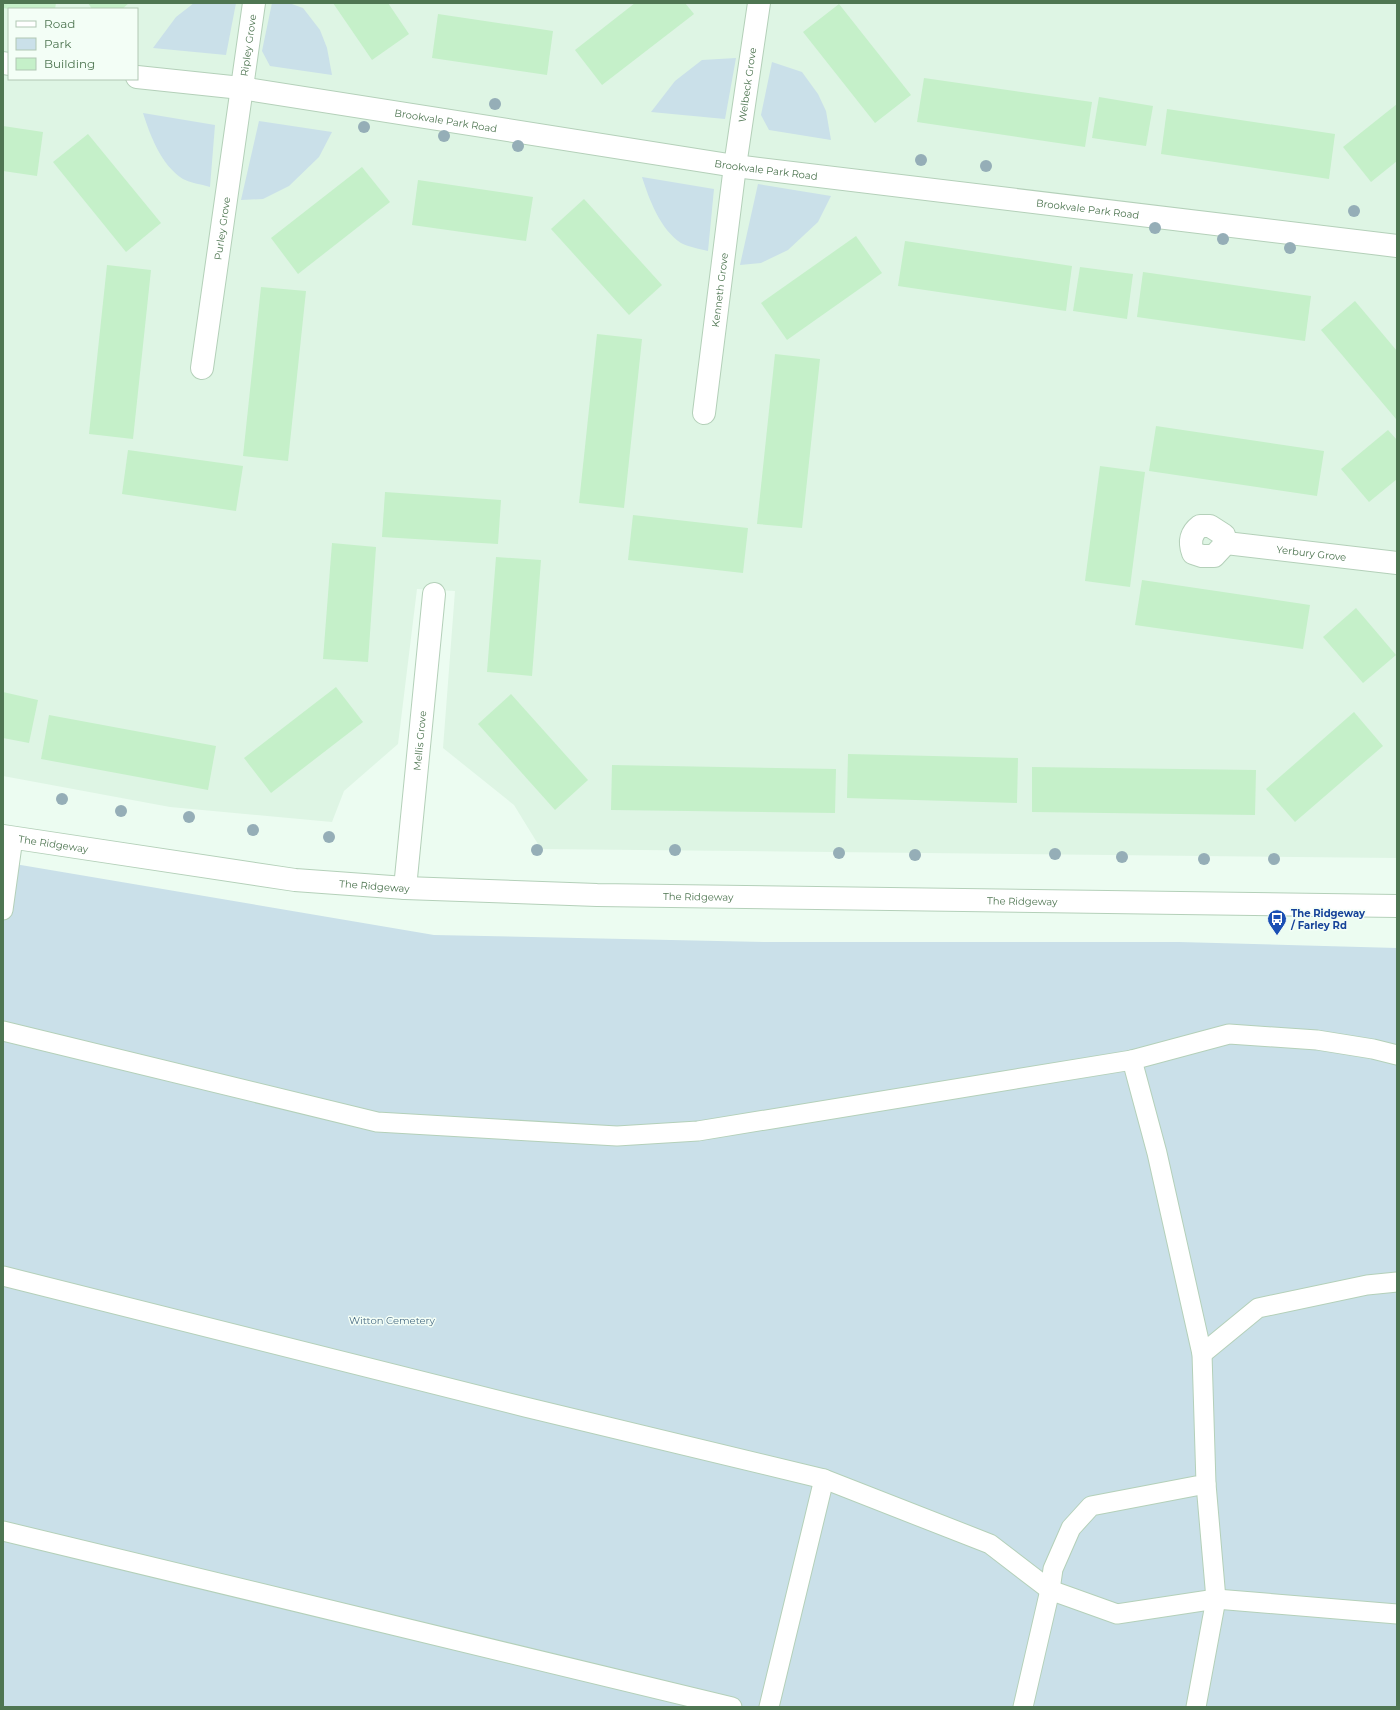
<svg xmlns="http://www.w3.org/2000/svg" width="1400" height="1710" font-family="Montserrat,sans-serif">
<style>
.residential{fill:#def5e4;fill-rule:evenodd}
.green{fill:#cae0e9}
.building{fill:#c5f0c9}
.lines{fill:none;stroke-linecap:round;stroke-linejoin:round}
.service-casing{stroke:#b4d0b9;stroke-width:21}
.minor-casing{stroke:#b4d0b9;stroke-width:24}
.service{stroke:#fff;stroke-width:19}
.minor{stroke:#fff;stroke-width:22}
.tree{fill:#95aeb7}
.labels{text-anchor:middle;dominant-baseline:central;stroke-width:3;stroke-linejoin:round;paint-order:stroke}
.street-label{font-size:10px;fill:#4f7652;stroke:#f3fef6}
.transit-label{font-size:10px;font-weight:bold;fill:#164399;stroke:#f3fef6;text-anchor:start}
.park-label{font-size:10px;fill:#4e6f87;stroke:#f3fef6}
</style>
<rect width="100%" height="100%" fill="#ecfcf1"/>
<path class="residential" d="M 3,3 L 1397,3 L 1397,858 L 541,849 L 514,805 L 443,748 L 455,591 L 417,589 L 398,744 L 344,791 L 332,822 L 170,807 L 3,776 ZM 9,9 L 137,9 L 137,79 L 9,79 Z"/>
<g class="green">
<path d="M 194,3 L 236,3 L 226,55 L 153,48 L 176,17 Z"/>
<path d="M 272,3 L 289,3 L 303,8 L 320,30 L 327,48 L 332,75 L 270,66 L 262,51 Z"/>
<path d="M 736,58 L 725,119 L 651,112 L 675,81 L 702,60 Z"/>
<path d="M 772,62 L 802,72 L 818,94 L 826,111 L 831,140 L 769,130 L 761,115 Z"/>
<path d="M 143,113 L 215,125 L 210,187 C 201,184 190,183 183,179 C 161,165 150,135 143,113 Z"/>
<path d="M 259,121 L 332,132 L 319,157 L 289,186 L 263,199 L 241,200 Z"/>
<path d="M 642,177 L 714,189 L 708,251 C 700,249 689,247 681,243 C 660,229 649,199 642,177 Z"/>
<path d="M 758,184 L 831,196 L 818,222 L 788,250 L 761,263 L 740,265 Z"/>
<path d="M 3,862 L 434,935 L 766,942 L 1179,942 L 1397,948 L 1397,1707 L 3,1707 Z"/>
</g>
<g class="building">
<path d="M 3,3 L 56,3 L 55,9 L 9,9 L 3,8 Z"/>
<path d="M 88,3 L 129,3 L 122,9 L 92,9 Z"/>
<path d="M 333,3 L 388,3 L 409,34 L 372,60 Z"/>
<path d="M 635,3 L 685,3 L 694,14 L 602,85 L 575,50 Z"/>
<path d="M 839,4 L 911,95 L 875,123 L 803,32 Z"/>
<path d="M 438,14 L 553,31 L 547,75 L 432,58 Z"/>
<path d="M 924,78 L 1092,102 L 1085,147 L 917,122 Z"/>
<path d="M 1099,97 L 1153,106 L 1146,146 L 1092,138 Z"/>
<path d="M 1397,104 L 1397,161 L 1371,182 L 1343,147 Z"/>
<path d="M 1167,109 L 1335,134 L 1329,179 L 1161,154 Z"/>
<path d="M 3,126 L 43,132 L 37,176 L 3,171 Z"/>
<path d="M 88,134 L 161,223 L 126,252 L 53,162 Z"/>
<path d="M 362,167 L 390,202 L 298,274 L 271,238 Z"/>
<path d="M 418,180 L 533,197 L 526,241 L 412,225 Z"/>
<path d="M 584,199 L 662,285 L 629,315 L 551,229 Z"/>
<path d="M 856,236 L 882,273 L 787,340 L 761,303 Z"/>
<path d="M 905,241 L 1072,266 L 1066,311 L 898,286 Z"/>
<path d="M 107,265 L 151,270 L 133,439 L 89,434 Z"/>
<path d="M 1080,267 L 1133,274 L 1127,319 L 1073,311 Z"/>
<path d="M 1143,272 L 1311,296 L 1305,341 L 1137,317 Z"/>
<path d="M 261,287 L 306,291 L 288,461 L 243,456 Z"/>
<path d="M 1355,301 L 1397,351 L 1397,417 L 1396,419 L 1321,330 Z"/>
<path d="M 597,334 L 642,339 L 624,508 L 579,503 Z"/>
<path d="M 775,354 L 820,359 L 802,528 L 757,524 Z"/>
<path d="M 1156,426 L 1324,451 L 1317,496 L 1149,471 Z"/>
<path d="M 1388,430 L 1397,440 L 1397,479 L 1369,502 L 1341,469 Z"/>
<path d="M 128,450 L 243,466 L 236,511 L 122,494 Z"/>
<path d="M 1100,466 L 1145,472 L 1130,587 L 1085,581 Z"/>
<path d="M 385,492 L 501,500 L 498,544 L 382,537 Z"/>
<path d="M 633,515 L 748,528 L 743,573 L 628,560 Z"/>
<path d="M 332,543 L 376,547 L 368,662 L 323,659 Z"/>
<path d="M 496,557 L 541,560 L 532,676 L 487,672 Z"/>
<path d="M 1142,580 L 1310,605 L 1303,649 L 1135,625 Z"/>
<path d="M 1356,608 L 1396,655 L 1363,683 L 1323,637 Z"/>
<path d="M 336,687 L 363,722 L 271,793 L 244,758 Z"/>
<path d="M 3,692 L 38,700 L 29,743 L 3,738 Z"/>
<path d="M 511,694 L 588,780 L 555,810 L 478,724 Z"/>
<path d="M 1354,712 L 1383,746 L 1295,822 L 1266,789 Z"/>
<path d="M 49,715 L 216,746 L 208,790 L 41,759 Z"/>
<path d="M 848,754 L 1018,758 L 1017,803 L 847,798 Z"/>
<path d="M 612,765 L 836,769 L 835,813 L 611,810 Z"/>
<path d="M 1032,767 L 1256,770 L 1255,815 L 1032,812 Z"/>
</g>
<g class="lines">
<g class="service-casing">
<g id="service">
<path d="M 3,910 L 13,838"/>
<path d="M 3,1031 L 377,1122 L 617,1136 L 698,1131 L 1132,1060 L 1229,1034 L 1317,1040 L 1373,1049 L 1397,1055"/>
<path d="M 3,1276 L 525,1407 L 824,1479 L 990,1544 L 1050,1590 L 1117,1614 L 1216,1599 L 1397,1614"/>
<path d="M 1202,1354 L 1258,1308 L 1367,1285 L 1397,1282"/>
<path d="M 3,1531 L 732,1707"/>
<path d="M 769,1707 L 824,1479"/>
<path d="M 1023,1707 L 1050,1590 L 1053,1569 L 1071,1528 L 1091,1506 L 1206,1484 L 1202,1354 L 1157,1153 L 1132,1060"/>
<path d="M 1196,1707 L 1216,1599 L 1206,1484"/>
</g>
</g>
<g class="minor-casing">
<g id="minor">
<path d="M 3,63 L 9,64"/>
<path id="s1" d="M 137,77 L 241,88 L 735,166 L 1397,246"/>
<path id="s2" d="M 202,368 L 254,3"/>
<path id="s3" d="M 704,413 L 735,166 L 759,3"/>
<path d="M 1200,526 L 1210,526 L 1224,535 L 1226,543 L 1214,556 L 1202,556 L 1193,553 C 1189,542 1191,533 1200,526 Z"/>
<path id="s4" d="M 1226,543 L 1397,563"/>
<path id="s5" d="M 3,836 L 295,880 L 405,888 L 597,895 L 1397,906"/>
<path id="s6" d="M 405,888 L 434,594"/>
</g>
</g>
<use href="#service" class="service"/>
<use href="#minor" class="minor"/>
</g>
<g class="tree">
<circle cx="495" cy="104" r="6"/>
<circle cx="364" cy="127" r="6"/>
<circle cx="444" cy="136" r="6"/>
<circle cx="518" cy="146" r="6"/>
<circle cx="921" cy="160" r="6"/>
<circle cx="986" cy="166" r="6"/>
<circle cx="1354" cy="211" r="6"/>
<circle cx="1155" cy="228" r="6"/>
<circle cx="1223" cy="239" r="6"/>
<circle cx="1290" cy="248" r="6"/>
<circle cx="62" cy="799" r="6"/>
<circle cx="121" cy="811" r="6"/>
<circle cx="189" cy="817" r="6"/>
<circle cx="253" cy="830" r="6"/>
<circle cx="329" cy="837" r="6"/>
<circle cx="537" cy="850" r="6"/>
<circle cx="675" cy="850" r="6"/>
<circle cx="839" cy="853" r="6"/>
<circle cx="1055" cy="854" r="6"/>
<circle cx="915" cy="855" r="6"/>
<circle cx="1122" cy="857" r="6"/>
<circle cx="1204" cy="859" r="6"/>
<circle cx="1274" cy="859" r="6"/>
</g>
<defs>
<g id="bus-pin" transform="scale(1)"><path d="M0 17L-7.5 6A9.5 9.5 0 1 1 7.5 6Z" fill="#1a4fb4" stroke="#f3fef6"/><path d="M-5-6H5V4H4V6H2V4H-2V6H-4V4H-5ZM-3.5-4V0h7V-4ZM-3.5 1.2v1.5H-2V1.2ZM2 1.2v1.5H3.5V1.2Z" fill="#fff"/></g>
</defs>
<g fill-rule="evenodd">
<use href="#bus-pin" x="1277" y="919"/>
</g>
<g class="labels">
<g class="street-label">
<text stroke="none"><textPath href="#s2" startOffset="326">Ripley Grove</textPath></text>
<text stroke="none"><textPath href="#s3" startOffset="331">Welbeck Grove</textPath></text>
<text stroke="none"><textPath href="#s1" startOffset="312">Brookvale Park Road</textPath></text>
<text stroke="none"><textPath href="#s1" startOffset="636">Brookvale Park Road</textPath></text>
<text stroke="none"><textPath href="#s1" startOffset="960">Brookvale Park Road</textPath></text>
<text stroke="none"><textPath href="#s2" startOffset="141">Purley Grove</textPath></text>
<text stroke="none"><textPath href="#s3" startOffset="124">Kenneth Grove</textPath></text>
<text stroke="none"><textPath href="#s4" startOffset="86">Yerbury Grove</textPath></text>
<text stroke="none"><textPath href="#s6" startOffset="148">Mellis Grove</textPath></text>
<text stroke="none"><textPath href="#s5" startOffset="51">The Ridgeway</textPath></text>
<text stroke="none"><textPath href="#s5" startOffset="375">The Ridgeway</textPath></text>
<text stroke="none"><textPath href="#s5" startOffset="699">The Ridgeway</textPath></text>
<text stroke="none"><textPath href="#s5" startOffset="1023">The Ridgeway</textPath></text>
</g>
<g class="transit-label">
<text x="1291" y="913">The Ridgeway<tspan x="1291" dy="12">/ Farley Rd</tspan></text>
</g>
<g class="park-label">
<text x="392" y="1320">Witton Cemetery</text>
</g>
</g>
<rect width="1400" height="1710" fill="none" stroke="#4f7652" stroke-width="8"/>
<rect x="8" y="8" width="130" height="72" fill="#f3fef6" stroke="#b1c8b4"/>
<rect x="16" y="21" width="20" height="6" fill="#ffffff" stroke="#b1c8b4"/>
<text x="44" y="28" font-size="12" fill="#4f7652">Road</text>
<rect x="16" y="38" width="20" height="12" fill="#cae0e9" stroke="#b1c8b4"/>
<text x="44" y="48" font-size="12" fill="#4f7652">Park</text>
<rect x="16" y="58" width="20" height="12" fill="#c5f0c9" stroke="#b1c8b4"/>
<text x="44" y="68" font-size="12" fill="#4f7652">Building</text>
</svg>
